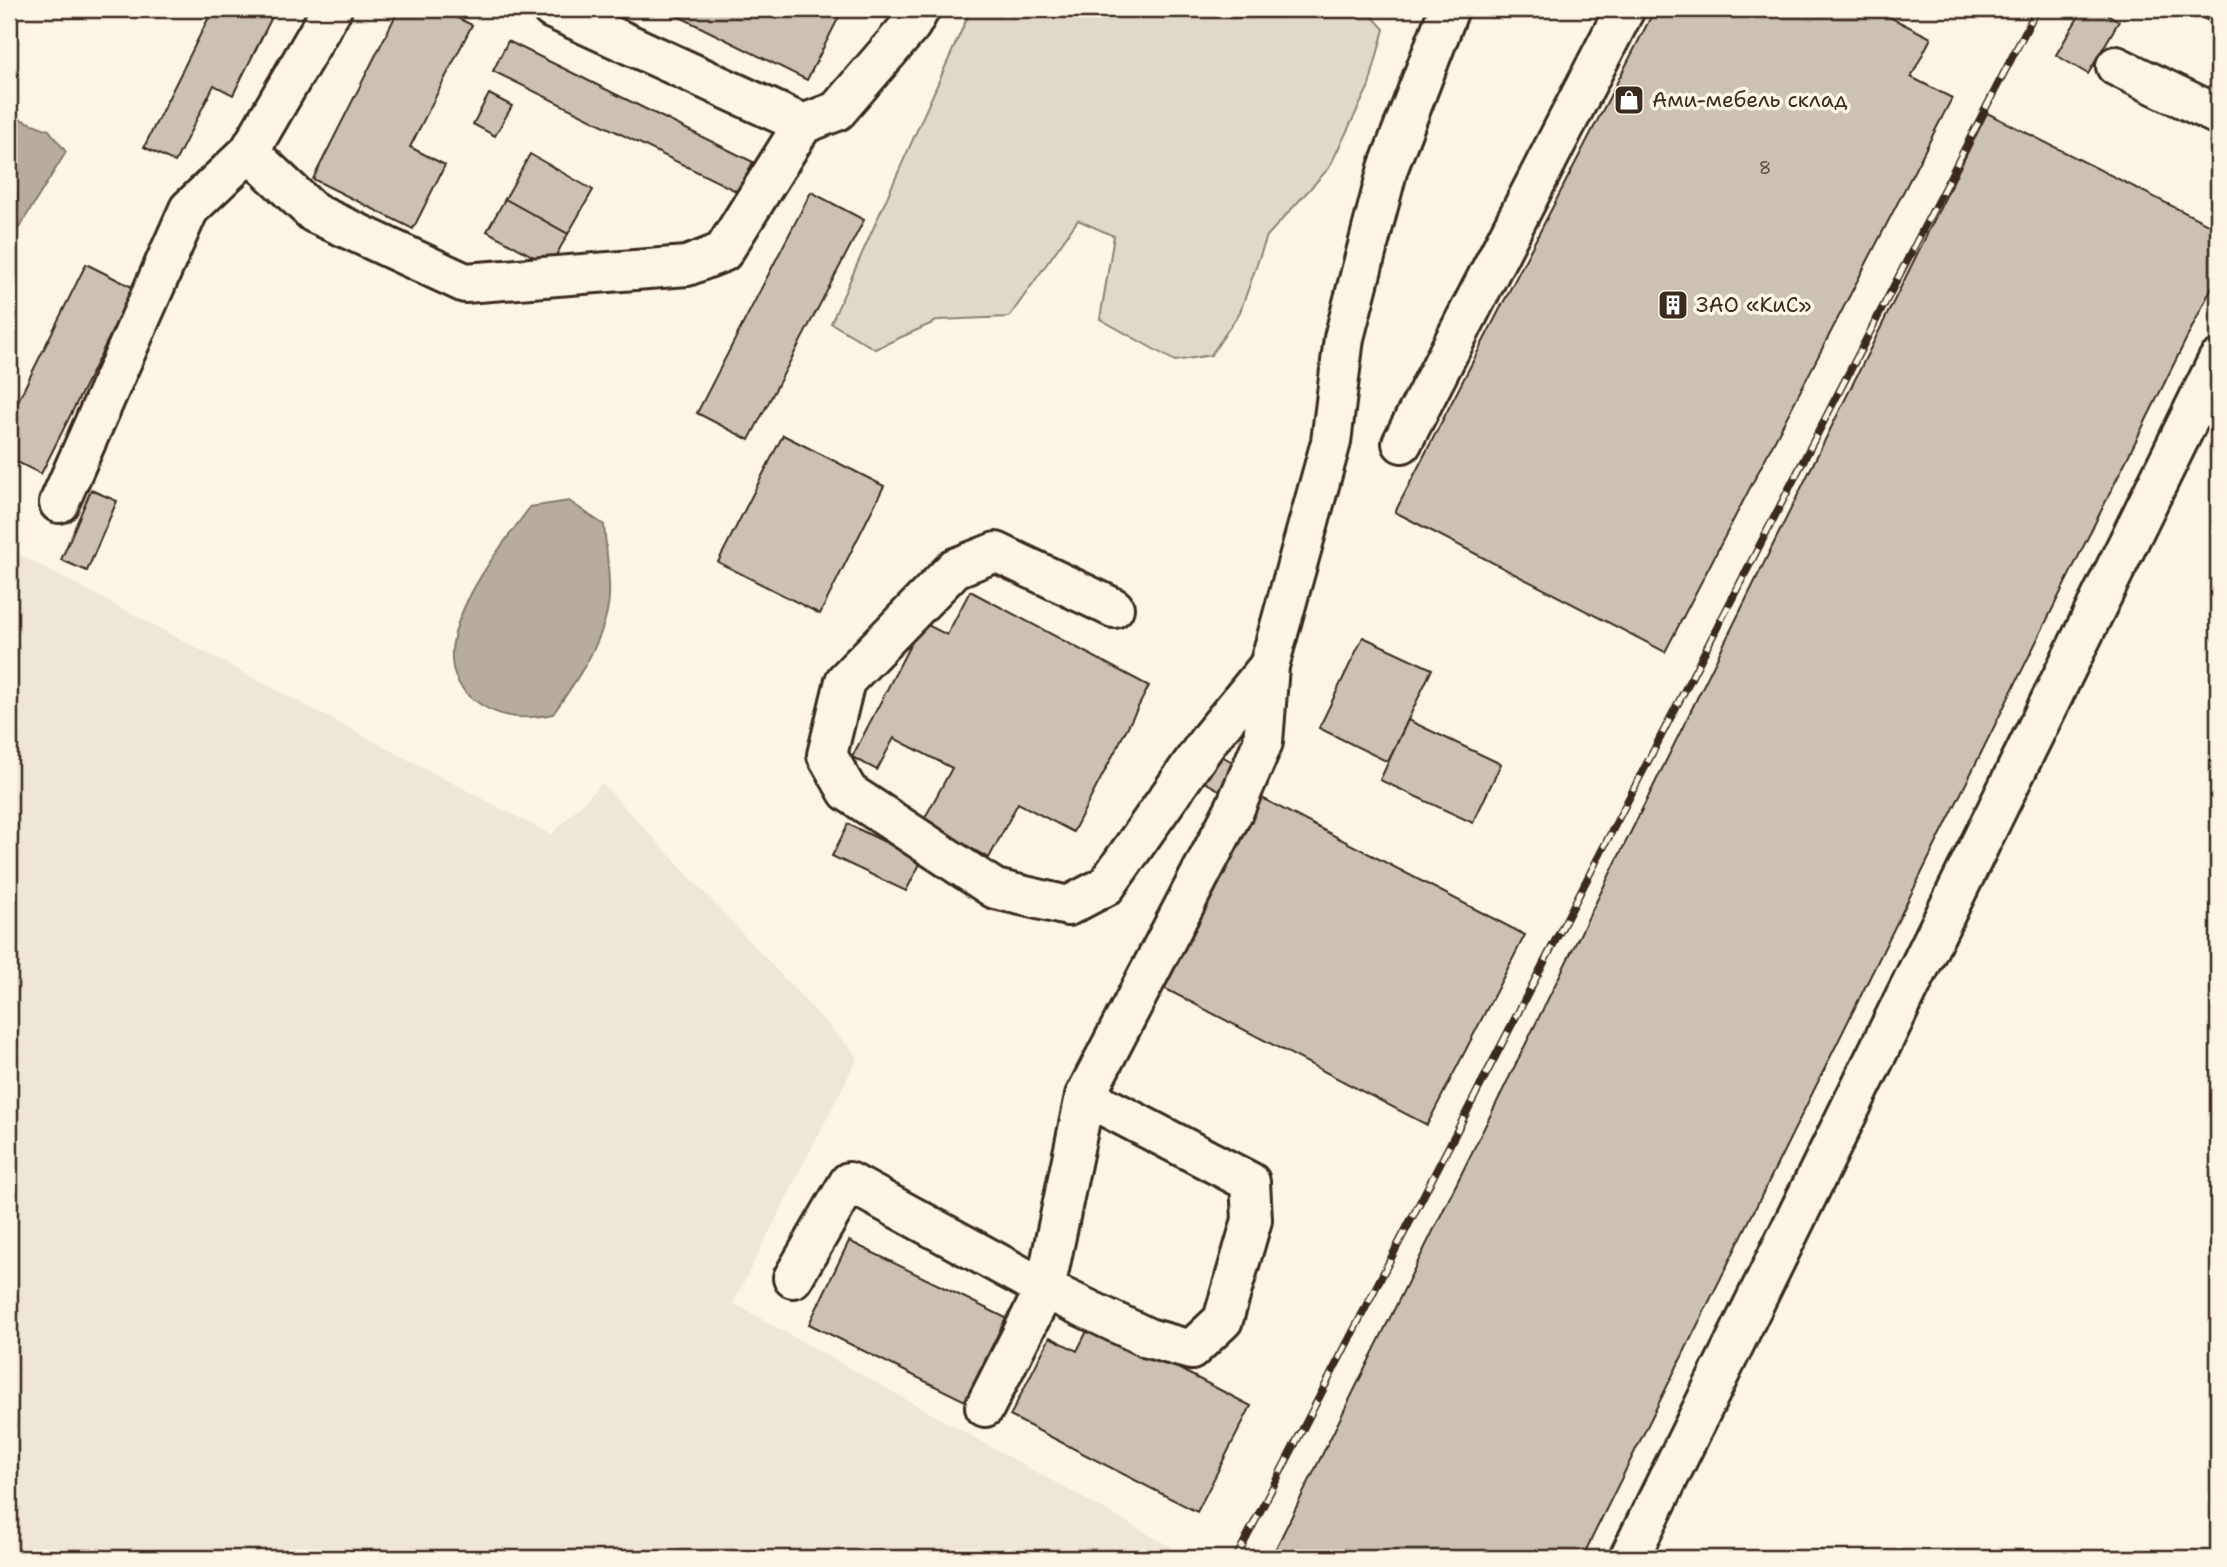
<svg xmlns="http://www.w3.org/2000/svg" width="2227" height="1567" font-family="'Shantell Sans',sans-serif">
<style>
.built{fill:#eee6d6}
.green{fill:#e0d8c8;stroke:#8e8173;stroke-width:2}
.water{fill:#b7ad9e;stroke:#85796b;stroke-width:2}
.building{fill:#ccc2b3;stroke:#3b2a1e;stroke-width:2}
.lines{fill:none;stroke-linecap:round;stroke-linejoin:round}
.minor-casing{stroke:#3b2a1e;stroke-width:44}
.minor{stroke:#fcf5e5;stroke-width:38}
.rail-casing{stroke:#3b2a1e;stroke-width:8}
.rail{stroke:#fcf5e5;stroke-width:5;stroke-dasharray:16;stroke-linecap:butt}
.labels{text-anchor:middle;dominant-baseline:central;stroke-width:7;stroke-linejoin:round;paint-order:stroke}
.number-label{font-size:18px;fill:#5f5043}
.poi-label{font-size:21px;fill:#3b2a1e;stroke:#fcf5e5;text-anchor:start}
</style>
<rect width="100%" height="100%" fill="#fcf5e5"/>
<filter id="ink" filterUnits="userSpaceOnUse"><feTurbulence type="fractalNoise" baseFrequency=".0143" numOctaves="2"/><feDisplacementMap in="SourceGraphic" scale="14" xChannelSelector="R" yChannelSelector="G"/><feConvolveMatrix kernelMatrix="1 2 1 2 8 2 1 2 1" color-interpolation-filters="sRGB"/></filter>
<g filter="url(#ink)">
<path class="built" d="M 9,549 L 551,835 L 602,783 L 858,1057 L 733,1303 L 1171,1547 L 1166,1558 L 9,1558 Z"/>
<path class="green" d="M 971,9 L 1219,9 L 1229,18 L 1372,16 L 1384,29 L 1369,86 L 1329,168 L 1267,236 L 1240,312 L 1211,355 L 1175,361 L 1100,319 L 1114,236 L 1078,220 L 1009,317 L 939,320 L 875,349 L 831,323 Z"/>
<g class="water">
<path d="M 9,115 L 49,130 L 66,152 L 17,231 L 9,256 Z"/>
<path d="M 569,501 L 604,525 C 606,549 610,573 609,596 C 607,638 576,681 553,714 C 523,720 498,719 473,699 C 412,652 499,550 530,507 Z"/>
</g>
<g class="building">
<path d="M 213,9 L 276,9 L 233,95 L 214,85 L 175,162 L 144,147 Z"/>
<path d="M 399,9 L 439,9 L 472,25 L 410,147 L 445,165 L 413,229 L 313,179 Z"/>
<path d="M 664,9 L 843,9 L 807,80 Z"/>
<path d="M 1655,9 L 1874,9 L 1931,38 L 1911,77 L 1952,98 L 1665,652 L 1395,512 Z"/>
<path d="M 2083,9 L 2099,9 L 2119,21 L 2088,74 L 2056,55 Z"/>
<path d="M 2186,9 L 2218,9 L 2218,26 Z"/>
<path d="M 508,41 L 753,162 L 738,192 L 493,71 Z"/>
<path d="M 489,94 L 512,106 L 495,136 L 473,124 Z"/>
<path d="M 1987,113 L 2218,229 L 2218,275 L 1582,1558 L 1271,1558 Z"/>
<path d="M 530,154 L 593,190 L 568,234 L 505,199 Z"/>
<path d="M 811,192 L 864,220 L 749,440 L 697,413 Z"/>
<path d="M 505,199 L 568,234 L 550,266 L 487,231 Z"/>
<path d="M 86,264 L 134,288 L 41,474 L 9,458 L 9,419 Z"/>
<path d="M 783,435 L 884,486 L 820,614 L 718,562 Z"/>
<path d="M 91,490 L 117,501 L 87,571 L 61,560 Z"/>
<path d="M 970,591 L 1149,686 L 1073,832 L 1018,803 L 989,858 L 922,823 L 952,768 L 894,738 L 877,770 L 852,757 L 922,622 L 947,635 Z"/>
<path d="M 1363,637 L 1432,669 L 1388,762 L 1319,728 Z"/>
<path d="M 1408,720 L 1501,764 L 1473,823 L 1380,780 Z"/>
<path d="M 1218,754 L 1236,764 L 1221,791 L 1203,781 Z"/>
<path d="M 1258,796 L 1525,935 L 1427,1125 L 1160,986 Z"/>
<path d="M 848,824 L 922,860 L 906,891 L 832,856 Z"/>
<path d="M 849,1241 L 1006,1318 L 965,1401 L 809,1324 Z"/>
<path d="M 1091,1323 L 1251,1406 L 1197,1512 L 1010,1416 L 1050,1337 L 1077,1351 Z"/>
</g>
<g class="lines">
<g class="minor-casing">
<g id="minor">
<path d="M 552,9 L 803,124 L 837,111 L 911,25 L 920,9"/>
<path d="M 2116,66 L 2218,115"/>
<path d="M 249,152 L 314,213 L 465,283 L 687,266 L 723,252 L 803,124"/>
<path d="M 1402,443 L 1625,9"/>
<path d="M 59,503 L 189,209 L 249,152 L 332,9"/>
<path d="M 1114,608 L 996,552 L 955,568 L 845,681 L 827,755 L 848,792 L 995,889 L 1068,906 L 1106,886 L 1211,737 L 1269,666"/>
<path d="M 1085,1096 L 1250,1182 L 1252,1220 L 1223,1320 L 1191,1350 L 1148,1338 L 1045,1289 L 1085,1096 L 1235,808 L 1263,742 L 1269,666 L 1331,442 L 1344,338 L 1388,168 L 1449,9"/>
<path d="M 793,1278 L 849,1182 L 1045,1289 L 985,1407"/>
<path d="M 1629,1558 L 2218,360"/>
</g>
</g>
<use href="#minor" class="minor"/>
<g class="rail-casing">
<path id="rail" d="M 1236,1558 L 2037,9"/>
</g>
<use href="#rail" class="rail"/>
</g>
</g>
<defs>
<g id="shop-square" transform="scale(1.575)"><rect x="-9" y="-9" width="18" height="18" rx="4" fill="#3b2a1e" stroke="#fcf5e5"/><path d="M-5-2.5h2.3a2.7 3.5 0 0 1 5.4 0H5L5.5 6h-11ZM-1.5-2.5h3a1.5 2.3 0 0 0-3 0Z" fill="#fff"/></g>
<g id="building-square" transform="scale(1.575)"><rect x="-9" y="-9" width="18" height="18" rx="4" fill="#3b2a1e" stroke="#fcf5e5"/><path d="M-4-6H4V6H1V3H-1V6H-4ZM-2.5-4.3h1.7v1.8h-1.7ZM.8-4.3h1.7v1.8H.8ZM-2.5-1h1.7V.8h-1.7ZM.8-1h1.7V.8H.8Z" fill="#fff"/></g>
</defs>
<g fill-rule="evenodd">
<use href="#shop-square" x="1629" y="100"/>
<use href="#building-square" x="1673" y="305"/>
</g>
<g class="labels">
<g class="number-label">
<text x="1765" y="168">8</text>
</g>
<g class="poi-label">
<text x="1652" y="100">Ами-мебель склад</text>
<text x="1696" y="305">ЗАО «КиС»</text>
</g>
</g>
<rect width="2227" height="1567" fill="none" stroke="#fcf5e5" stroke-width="35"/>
<rect x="18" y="18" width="2192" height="1532" fill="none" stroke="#3b2a1e" stroke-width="2.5" filter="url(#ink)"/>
</svg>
